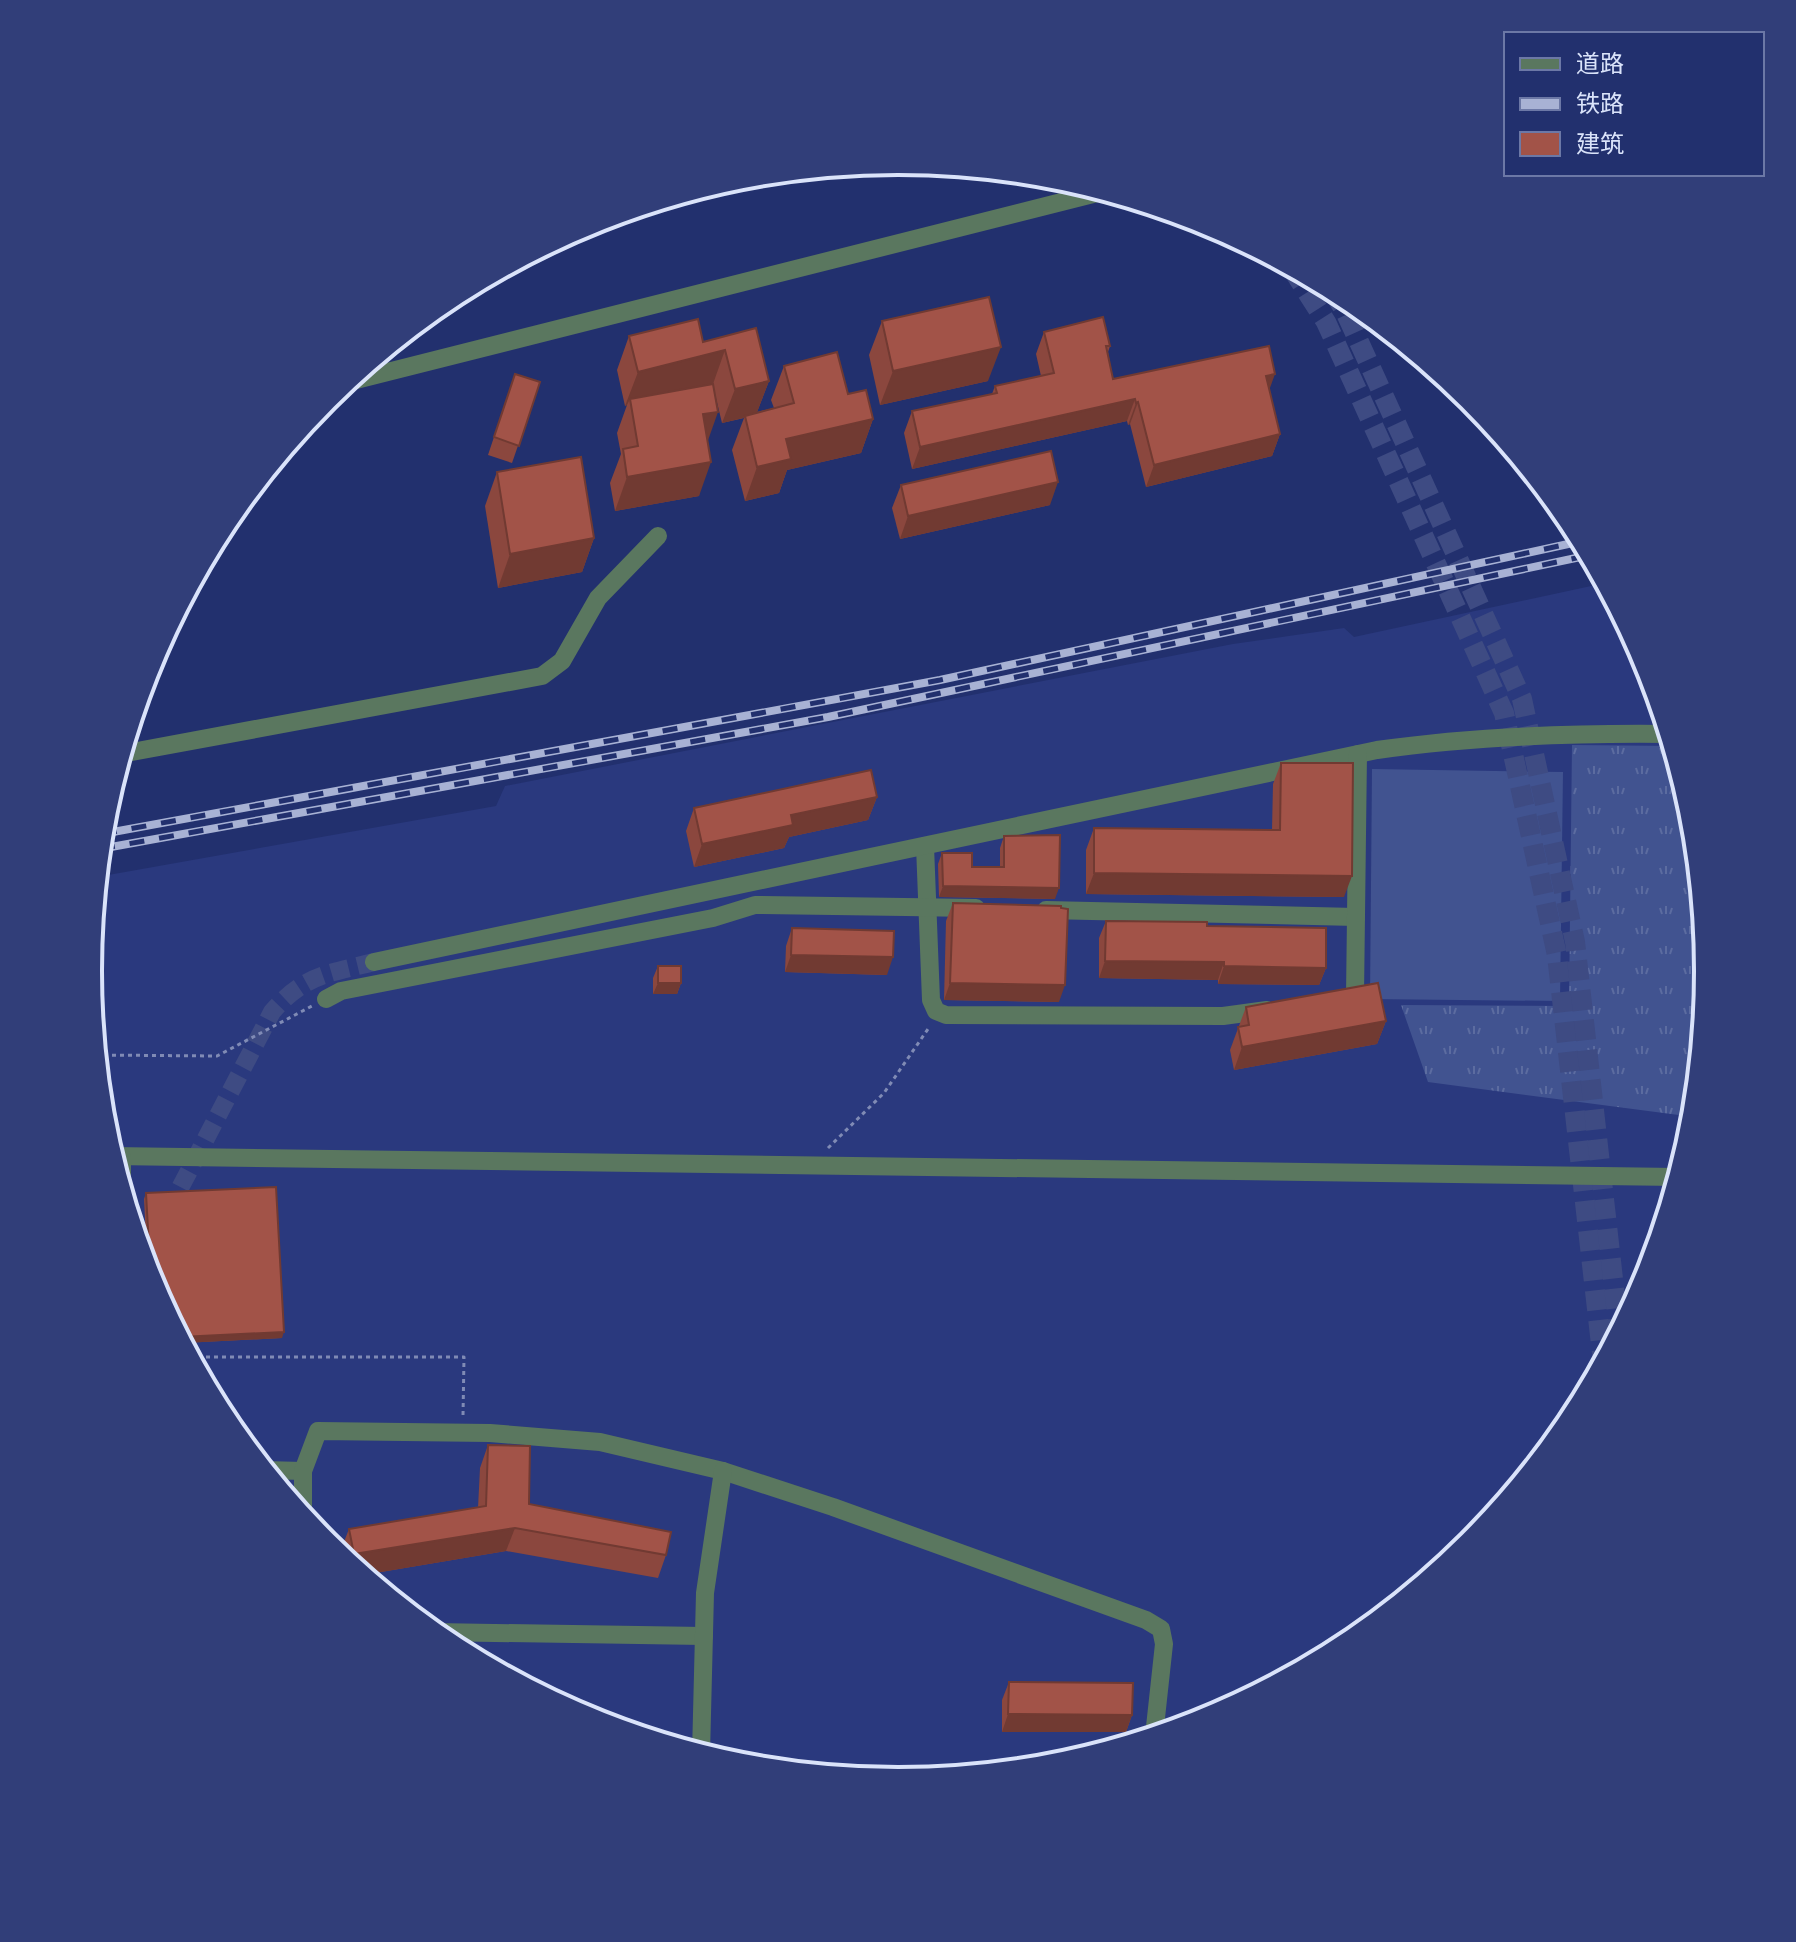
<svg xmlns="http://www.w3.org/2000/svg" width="1796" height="1942" font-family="Figtree,'Noto Sans SC',sans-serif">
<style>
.built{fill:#2a397e}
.grass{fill:url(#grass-tufts)}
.pitch{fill:#415390}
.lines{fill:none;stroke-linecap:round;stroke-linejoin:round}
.minor-tunnel{stroke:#3e4b83;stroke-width:18;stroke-dasharray:18 9;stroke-linecap:butt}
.major-tunnel{stroke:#3e4b83;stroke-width:20;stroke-dasharray:20 10;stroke-linecap:butt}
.path{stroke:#808bb5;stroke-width:3;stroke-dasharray:4 4;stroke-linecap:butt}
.minor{stroke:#5a775f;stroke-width:18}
.rail-casing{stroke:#a8b2d4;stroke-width:8}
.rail{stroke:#22306e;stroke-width:5;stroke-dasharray:15;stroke-linecap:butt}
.wall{fill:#8b473e}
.shaded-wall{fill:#713a32}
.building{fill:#a25348;stroke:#713a32;stroke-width:2}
.rim{fill:none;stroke:#dae3fa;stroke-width:4}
</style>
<defs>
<pattern id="grass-tufts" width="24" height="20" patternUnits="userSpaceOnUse" patternTransform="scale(2)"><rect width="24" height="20" fill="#415390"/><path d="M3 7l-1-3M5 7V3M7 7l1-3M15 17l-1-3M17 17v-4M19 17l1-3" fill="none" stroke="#5c6ca0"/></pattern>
</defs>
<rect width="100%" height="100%" fill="#22306e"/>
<path class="built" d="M 1605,583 L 1647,661 L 1693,813 L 1708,971 L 1692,1129 L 1646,1281 L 1571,1421 L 1470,1544 L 1348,1645 L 1208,1720 L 1056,1766 L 898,1781 L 740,1765 L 588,1719 L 448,1644 L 325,1543 L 224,1421 L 149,1281 L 103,1129 L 88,971 L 97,877 L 496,806 L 505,786 L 1233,644 L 1344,628 L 1354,637 Z"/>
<path class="grass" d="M 1572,745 L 1672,746 L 1693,813 L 1708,971 L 1694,1117 L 1428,1082 L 1401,1005 L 1569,1006 Z"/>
<path class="pitch" d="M 1372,769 L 1563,772 L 1560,1001 L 1370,999 Z"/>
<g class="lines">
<path class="minor-tunnel" d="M 143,1259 L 272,1012 C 305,974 328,974 374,962"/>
<g class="major-tunnel">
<path d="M 1291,267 L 1326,322 L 1504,713 L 1557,955 L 1603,1362"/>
<path d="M 1331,289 L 1344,309 L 1522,699 L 1575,942 L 1619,1332"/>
</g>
<g class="path">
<path d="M 96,1055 L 217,1056 L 312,1006"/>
<path d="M 828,1148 L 884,1093 L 928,1029"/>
<path d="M 190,1357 L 464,1357 L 463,1416"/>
</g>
<g class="minor">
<path d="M 344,383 L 1105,191"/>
<path d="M 121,754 L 542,676 L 562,661 L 598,598 L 658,536"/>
<path d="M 925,846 L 931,1000 L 936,1011 L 946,1015 L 1223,1016 L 1267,1010"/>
<path d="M 1046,910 L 1356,917"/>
<path d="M 374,962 L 1377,750 C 1474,736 1570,733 1669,734"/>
<path d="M 326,999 L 341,991 L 713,918 L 755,905 L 976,908"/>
<path d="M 1340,999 L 1355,996 L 1358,754"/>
<path d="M 112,1156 L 1678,1177"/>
<path d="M 122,1189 L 122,1157"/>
<path d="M 264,1470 L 303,1471"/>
<path d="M 303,1516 L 303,1471 L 318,1431 L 490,1433 L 600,1442 L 723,1471 L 833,1507 L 1146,1620 L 1161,1629 L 1164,1644 L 1154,1736"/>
<path d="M 433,1632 L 704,1636"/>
<path d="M 701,1754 L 705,1593 L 723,1471"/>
</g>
<g class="rail-casing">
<g id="rail">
<path d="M 102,834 L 940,680 L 1582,541"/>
<path d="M 100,849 L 828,717 L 1590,555"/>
</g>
</g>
<use href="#rail" class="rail"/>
</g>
<g class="wall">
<path d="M 882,321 L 988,381 L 880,405 L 869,355 Z"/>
<path d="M 756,328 L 769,381 L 757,412 L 774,408 L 771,400 L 784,366 L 848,394 L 873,419 L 861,453 L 787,470 L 779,493 L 745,501 L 732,450 L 744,418 L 722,423 L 714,390 L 699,496 L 615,511 L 610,483 L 621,454 L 617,433 L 627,405 L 625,406 L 617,370 L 629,336 L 703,342 Z"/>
<path d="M 1044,332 L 1110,346 L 1108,352 L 1113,379 L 1269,390 L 1280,434 L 1272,456 L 1146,487 L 1130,424 L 1128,425 L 1127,421 L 912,469 L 904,433 L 912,411 L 992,394 L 995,386 L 1041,376 L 1036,354 Z"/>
<path d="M 515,374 L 540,382 L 512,463 L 488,455 Z"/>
<path d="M 497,472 L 594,538 L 582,572 L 498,588 L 485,506 Z"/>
<path d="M 901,485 L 1050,505 L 900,539 L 892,508 Z"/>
<path d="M 1281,763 L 1344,897 L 1086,894 L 1086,850 L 1094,828 L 1272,830 L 1273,784 Z"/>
<path d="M 877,797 L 868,820 L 789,837 L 784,848 L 694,867 L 686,831 L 694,808 Z"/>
<path d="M 1004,836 L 1055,899 L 939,897 L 938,864 L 942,853 L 972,867 L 1000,867 L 1000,848 Z"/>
<path d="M 953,903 L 1059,1002 L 944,1000 L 946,921 Z"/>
<path d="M 1106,921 L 1207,926 L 1326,968 L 1319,985 L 1218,984 L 1218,980 L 1099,978 L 1099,938 Z"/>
<path d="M 792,928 L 887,975 L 785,972 L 786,946 Z"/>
<path d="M 658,966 L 681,983 L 677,994 L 653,994 L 653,978 Z"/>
<path d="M 1246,1007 L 1386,1021 L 1377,1044 L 1234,1070 L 1230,1050 Z"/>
<path d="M 146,1193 L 282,1338 L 183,1343 L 148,1277 L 144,1199 Z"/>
<path d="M 488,1445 L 529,1504 L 666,1555 L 658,1578 L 506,1551 L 363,1575 L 341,1557 L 340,1552 L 349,1529 L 478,1508 L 480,1468 Z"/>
<path d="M 1009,1682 L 1132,1715 L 1126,1732 L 1002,1732 L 1002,1700 Z"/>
</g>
<g class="shaded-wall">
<path d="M 1001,347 L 988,381 L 880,405 L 893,371 Z"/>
<path d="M 725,350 L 713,384 L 630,399 L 627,405 L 625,406 L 638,372 Z"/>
<path d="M 1275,374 L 1267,396 L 1266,376 Z"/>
<path d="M 769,381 L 756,415 L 722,423 L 735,389 Z"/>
<path d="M 1135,399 L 1127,421 L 912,469 L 920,447 Z"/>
<path d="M 1138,402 L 1130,424 L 1128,425 L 1136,403 Z"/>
<path d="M 718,412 L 706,446 L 703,414 Z"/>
<path d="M 873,419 L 861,453 L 787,470 L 779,493 L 745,501 L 757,467 L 786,439 Z"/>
<path d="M 1280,434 L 1272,456 L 1146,487 L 1154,465 Z"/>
<path d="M 711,462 L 699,496 L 615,511 L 627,477 Z"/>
<path d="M 1058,482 L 1050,505 L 900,539 L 908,516 Z"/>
<path d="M 594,538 L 582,572 L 498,588 L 510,554 Z"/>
<path d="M 877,797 L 868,820 L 789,837 L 784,848 L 694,867 L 702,844 L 791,815 Z"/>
<path d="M 1094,873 L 1352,876 L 1344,897 L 1086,894 Z"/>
<path d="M 943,886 L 1059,888 L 1055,899 L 939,897 Z"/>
<path d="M 791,955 L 893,957 L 887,975 L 785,972 Z"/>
<path d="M 1105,961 L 1224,962 L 1218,980 L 1099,978 Z"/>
<path d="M 1224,966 L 1326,968 L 1319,985 L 1218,984 Z"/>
<path d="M 658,983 L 681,983 L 677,994 L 653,994 Z"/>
<path d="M 950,983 L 1065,985 L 1059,1002 L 944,1000 Z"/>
<path d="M 1386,1021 L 1377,1044 L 1234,1070 L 1242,1047 Z"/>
<path d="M 284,1332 L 282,1338 L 183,1343 L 180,1337 Z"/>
<path d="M 515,1528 L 506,1551 L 363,1575 L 350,1564 L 354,1554 Z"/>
<path d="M 1008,1714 L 1132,1715 L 1126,1732 L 1002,1732 Z"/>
</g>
<g class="building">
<path d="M 989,297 L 1001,347 L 893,371 L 882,321 Z"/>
<path d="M 1103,317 L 1110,346 L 1106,346 L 1113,379 L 1269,346 L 1275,374 L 1266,376 L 1280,434 L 1154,465 L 1138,402 L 1136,403 L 1135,399 L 920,447 L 912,411 L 997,393 L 995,386 L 1054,373 L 1044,332 Z"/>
<path d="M 698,319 L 703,342 L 756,328 L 769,381 L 735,389 L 725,350 L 638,372 L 629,336 Z"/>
<path d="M 837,352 L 848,394 L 866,390 L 873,419 L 786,439 L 791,459 L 757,467 L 745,416 L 794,403 L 784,366 Z"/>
<path d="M 515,374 L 540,382 L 519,446 L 494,437 Z"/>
<path d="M 713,384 L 718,412 L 703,414 L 711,462 L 627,477 L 623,449 L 638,446 L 630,399 Z"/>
<path d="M 1051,451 L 1058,482 L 908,516 L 901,485 Z"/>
<path d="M 581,457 L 594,538 L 510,554 L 497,472 Z"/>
<path d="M 1281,763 L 1353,763 L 1352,876 L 1094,873 L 1094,828 L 1280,830 Z"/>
<path d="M 871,770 L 877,797 L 791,815 L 793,825 L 702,844 L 694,808 Z"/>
<path d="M 1060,835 L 1059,888 L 943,886 L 942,853 L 972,853 L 972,867 L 1004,867 L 1004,836 Z"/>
<path d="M 953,903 L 1061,906 L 1061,908 L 1068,909 L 1065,985 L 950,983 Z"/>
<path d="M 1106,921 L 1207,922 L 1207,926 L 1326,928 L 1326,968 L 1224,966 L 1224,962 L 1105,961 Z"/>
<path d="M 792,928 L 894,931 L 893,957 L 791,955 Z"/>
<rect x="658" y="966" width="23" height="17"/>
<path d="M 1378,983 L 1386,1021 L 1242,1047 L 1238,1027 L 1249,1025 L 1246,1007 Z"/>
<path d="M 276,1187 L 284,1332 L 180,1337 L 151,1284 L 146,1193 Z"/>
<path d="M 488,1445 L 530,1446 L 529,1504 L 671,1532 L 666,1555 L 515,1528 L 354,1554 L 349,1529 L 486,1506 Z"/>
<path d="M 1009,1682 L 1133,1683 L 1132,1715 L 1008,1714 Z"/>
</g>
<path d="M0 0H1796V1942H0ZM102 971a796 796 0 1 1 1592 0a796 796 0 1 1-1592 0Z" fill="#313e79" fill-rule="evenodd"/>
<path class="rim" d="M102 971a796 796 0 1 1 1592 0a796 796 0 1 1-1592 0Z"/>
<rect x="1504" y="32" width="260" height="144" fill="#22306e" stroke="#6c78a6" stroke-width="2"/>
<rect x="1520" y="58" width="40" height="12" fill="#5a775f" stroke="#6c78a6" stroke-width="2"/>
<text x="1576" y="72" font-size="24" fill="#dae3fa">道路</text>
<rect x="1520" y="98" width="40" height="12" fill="#a8b2d4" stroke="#6c78a6" stroke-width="2"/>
<text x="1576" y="112" font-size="24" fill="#dae3fa">铁路</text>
<rect x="1520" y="132" width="40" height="24" fill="#a25348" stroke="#6c78a6" stroke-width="2"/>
<text x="1576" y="152" font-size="24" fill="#dae3fa">建筑</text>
</svg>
